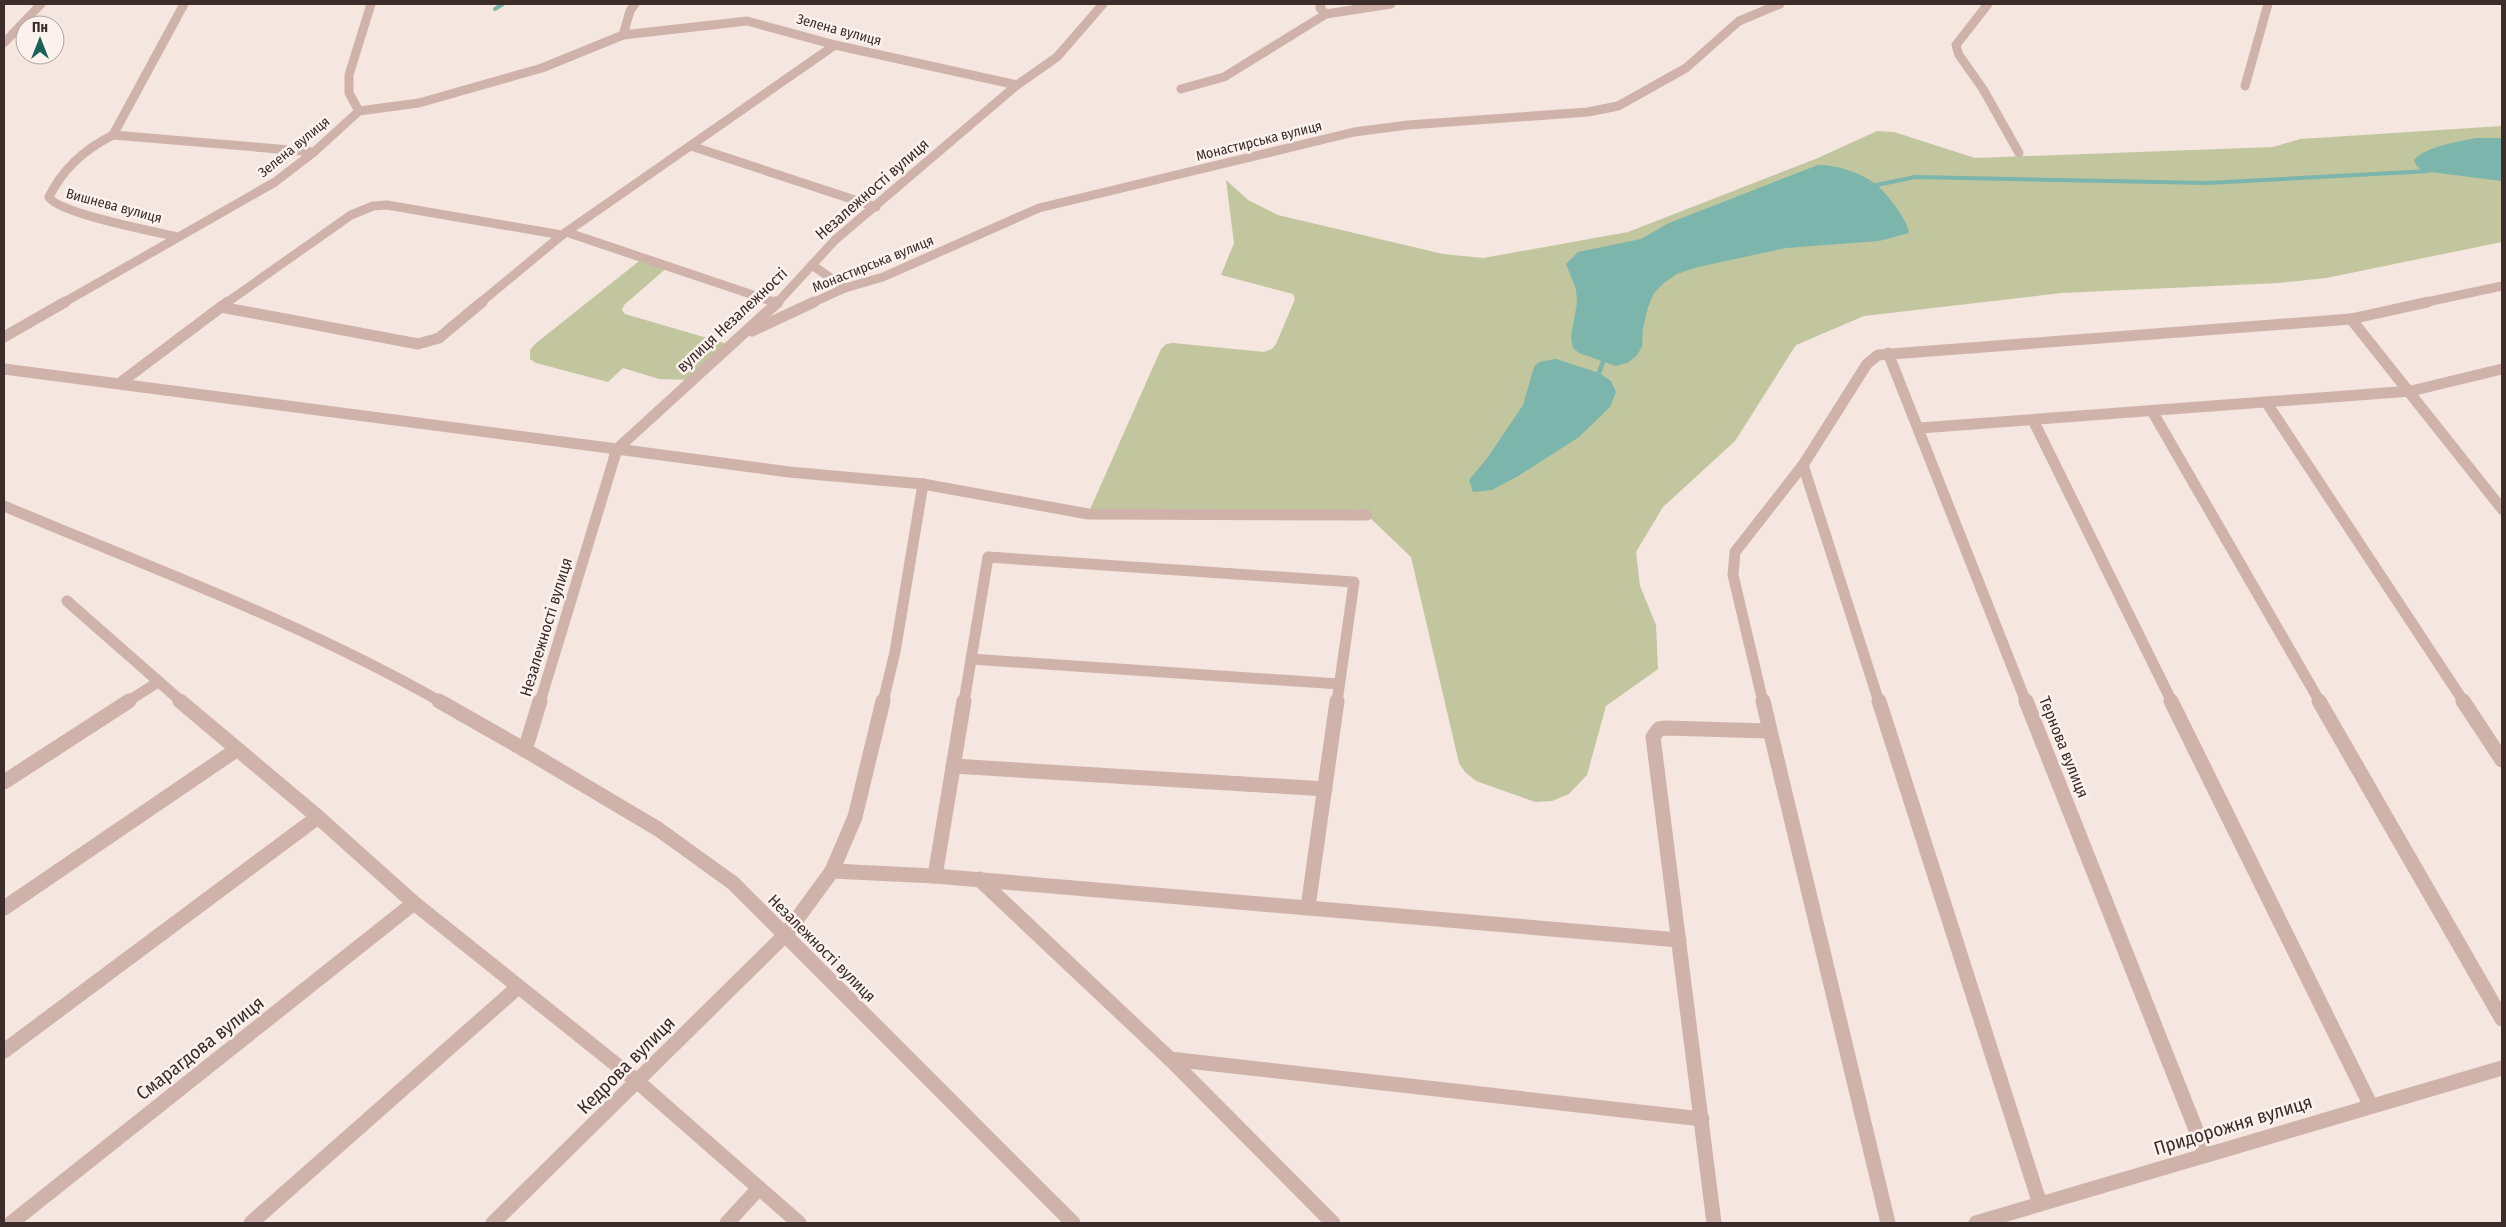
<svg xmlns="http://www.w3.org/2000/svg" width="2506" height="1227" font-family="'Fira Sans Condensed',sans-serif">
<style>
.green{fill:#c1c69e}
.water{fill:#7cb5ab}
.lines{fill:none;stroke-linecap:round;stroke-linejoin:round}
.stream-far1{stroke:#7cb5ab;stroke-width:4}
.stream{stroke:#7cb5ab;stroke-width:4.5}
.minor-far2{stroke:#cfb3aa;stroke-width:9}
.minor-far1{stroke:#cfb3aa;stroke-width:11}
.minor{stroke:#cfb3aa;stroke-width:15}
.tertiary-far2{stroke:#cfb3aa;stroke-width:9}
.tertiary-far1{stroke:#cfb3aa;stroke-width:11}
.tertiary{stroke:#cfb3aa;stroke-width:15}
.labels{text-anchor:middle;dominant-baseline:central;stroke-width:5;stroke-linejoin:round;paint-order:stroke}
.far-street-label{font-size:14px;fill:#3c2c2a;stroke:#fcf2ed}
.street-label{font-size:16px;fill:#3c2c2a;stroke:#fcf2ed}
.near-street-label{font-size:19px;fill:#3c2c2a;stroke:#fcf2ed}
</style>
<rect width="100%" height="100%" fill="#f5e6e0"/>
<g class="green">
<path d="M 2502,126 L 2502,242 L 2326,278 L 2279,283 L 2061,293 L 1864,316 L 1796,345 L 1735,441 L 1663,507 L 1636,552 L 1640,586 L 1656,625 L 1658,669 L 1606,706 L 1587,775 L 1569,794 L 1552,801 L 1535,802 L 1476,781 L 1465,772 L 1459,763 L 1411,557 L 1367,515 L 1088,514 L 1161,349 L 1166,344 L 1173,343 L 1264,352 L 1272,349 L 1276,344 L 1295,299 L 1293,294 L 1221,275 L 1234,243 L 1226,180 L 1248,200 L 1278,215 L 1443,254 L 1483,258 L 1628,232 L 1818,158 L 1877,131 L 1894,132 L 1975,158 L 2273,147 L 2300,139 Z"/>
<path d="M 643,258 L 669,266 L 624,305 L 622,310 L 625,314 L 731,345 L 692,380 L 659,379 L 623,368 L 608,382 L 536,363 L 530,359 L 530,350 L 535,344 Z"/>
</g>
<g class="water">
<path d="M 2476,138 L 2502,138 L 2502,181 L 2422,171 L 2416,165 L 2414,160 C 2427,146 2458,142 2476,138 Z"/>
<path d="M 1818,165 C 1835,164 1864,174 1877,185 C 1887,194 1908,220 1909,233 L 1879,241 L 1786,248 L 1698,267 L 1677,274 L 1664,283 L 1654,293 L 1648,307 L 1643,328 L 1642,347 L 1637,355 L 1629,362 L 1616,366 L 1579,353 L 1573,348 L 1571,337 L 1577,303 L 1576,289 L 1566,264 L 1578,252 L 1641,239 L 1669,223 Z"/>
<path d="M 1556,359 L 1599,373 L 1611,381 L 1616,392 L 1610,407 L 1579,437 L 1518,476 L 1492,490 L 1473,492 L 1469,480 L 1488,457 L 1523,405 L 1534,367 L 1539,362 Z"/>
</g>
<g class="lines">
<g class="stream-far1">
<path d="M 495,9 L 503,4"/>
<path d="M 1872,186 L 1915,177 L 2208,183 L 2429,171"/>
</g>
<path class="stream" d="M 1595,377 L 1599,373 L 1605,356"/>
<g class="minor-far2">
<path d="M 184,4 L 113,135 L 314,152"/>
<path d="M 1321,4 L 1320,8 L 1326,14"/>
<path d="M 1988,4 L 1956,45 L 1959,55 L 1983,89 L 2019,153"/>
<path d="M 623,35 L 630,11 L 635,4"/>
<path d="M 2245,86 L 2268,4"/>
<path d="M 1181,89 L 1224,77 L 1326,14 L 1391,4"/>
<path d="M 359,111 L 349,93 L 349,75 L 371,4"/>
<path d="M 113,135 C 85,149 63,168 49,197 C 57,213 156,232 178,237"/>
<path d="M 691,146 L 876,207"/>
<path d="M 566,232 L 777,303"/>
<path d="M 812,265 L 845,288"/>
<path d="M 63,303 L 275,182 L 314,152 L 359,111 L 419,103 L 542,68 L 623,35 L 747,21 L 835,45 L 1017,85"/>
<path d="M 226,303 L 351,215 L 373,206 L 387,205 L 562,235"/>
<path d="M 480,303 L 562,235 L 835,45"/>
<path d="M 777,303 L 835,240 L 1017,85 L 1057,57 L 1103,4"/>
<path d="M 812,303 L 845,288 L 883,277 L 1039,208 L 1354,132 L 1408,125 L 1588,112 L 1618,106 L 1686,68 L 1739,21 L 1780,4"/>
<path d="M 2422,303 L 2502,286"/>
</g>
<g class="minor-far1">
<path d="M 775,302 L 777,303"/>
<path d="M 221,307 L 228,302"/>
<path d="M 2351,319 L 2502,509"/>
<path d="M 752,331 L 814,302"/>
<path d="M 4,337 L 65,302"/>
<path d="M 1888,353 L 2026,702"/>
<path d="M 120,383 L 221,307 L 418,344 L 439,338 L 482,302"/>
<path d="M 2266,402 L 2464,702"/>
<path d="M 2152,411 L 2320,702"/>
<path d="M 2033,420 L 2172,702"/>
<path d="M 1920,428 L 2411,391 L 2502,369"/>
<path d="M 617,449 L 789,472 L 923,484 L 1088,514 L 1367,515"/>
<path d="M 614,458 L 617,449 L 778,302"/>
<path d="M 1803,465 L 1879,702"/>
<path d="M 4,506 C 151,568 303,623 441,702"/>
<path d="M 67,601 L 182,702"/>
<path d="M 971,659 L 1339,684"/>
<path d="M 127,702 L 158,682"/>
<path d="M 883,702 L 895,652 L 923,484"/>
<path d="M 964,702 L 988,557 L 1354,582 L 1337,702"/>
<path d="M 1763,702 L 1733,575 L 1735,552 L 1803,465 L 1867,364 L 1878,355 L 2351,319 L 2428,302"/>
</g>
<g class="minor">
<path d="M 180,701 L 318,817 L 414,903 L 638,1082 L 799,1223"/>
<path d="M 439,701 L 525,750"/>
<path d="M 1763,701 L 1888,1223"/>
<path d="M 1879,701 L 2040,1204"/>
<path d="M 2026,701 L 2206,1155"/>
<path d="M 2171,701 L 2371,1106"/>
<path d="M 2319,701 L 2502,1019"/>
<path d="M 2463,701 L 2502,760"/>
<path d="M 953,766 L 1325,789"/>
<path d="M 4,782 L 129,701"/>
<path d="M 832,871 L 855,817 L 883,701"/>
<path d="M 935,876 L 964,701"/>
<path d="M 979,879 L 1170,1059 L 1333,1223"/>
<path d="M 1308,907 L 1337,701"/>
<path d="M 4,908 L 236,750"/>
<path d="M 4,1051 L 318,817"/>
<path d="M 1170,1059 L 1702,1119"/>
<path d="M 11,1223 L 414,903"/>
<path d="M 251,1223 L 517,988"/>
<path d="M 493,1223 L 786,934 L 832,871 L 935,876 L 1679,940"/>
<path d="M 727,1223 L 759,1188"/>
<path d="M 1714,1223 L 1653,737 L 1659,729 L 1665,728 L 1769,731"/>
<path d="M 1976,1223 L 2502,1068"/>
</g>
<path class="tertiary-far2" d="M 4,43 L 41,4"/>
<path class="tertiary-far1" d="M 4,369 L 617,449 L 540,702"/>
<path class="tertiary" d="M 540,701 L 525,750 L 658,829 L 733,883 L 1073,1223"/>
</g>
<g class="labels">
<g class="far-street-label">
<text transform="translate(839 30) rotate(15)">Зелена вулиця</text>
<text transform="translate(1259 141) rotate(-14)">Монастирська вулиця</text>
<text transform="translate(294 147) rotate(-39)">Зелена вулиця</text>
<text transform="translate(114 206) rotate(15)">Вишнева вулиця</text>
<text transform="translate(873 264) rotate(-22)">Монастирська вулиця</text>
</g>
<g class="street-label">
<text transform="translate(872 189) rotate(-41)">Незалежності вулиця</text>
<text transform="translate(732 320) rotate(-43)">вулиця Незалежності</text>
<text transform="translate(546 627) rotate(-73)">Незалежності вулиця</text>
<text transform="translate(2064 747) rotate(68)">Тернова вулиця</text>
<text transform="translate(822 948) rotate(45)">Незалежності вулиця</text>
</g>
<g class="near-street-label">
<text transform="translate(200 1048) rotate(-38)">Смарагдова вулиця</text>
<text transform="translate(626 1065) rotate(-45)">Кедрова вулиця</text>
<text transform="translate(2233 1125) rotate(-17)">Придорожня вулиця</text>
</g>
</g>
<rect width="2506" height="1227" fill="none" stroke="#3c2c2a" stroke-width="10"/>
<g transform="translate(40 40)"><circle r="24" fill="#fcf2ed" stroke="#afa39f"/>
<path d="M0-4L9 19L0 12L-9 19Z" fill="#1b6157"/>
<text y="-8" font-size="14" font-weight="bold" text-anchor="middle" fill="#3c2c2a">Пн</text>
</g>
</svg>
